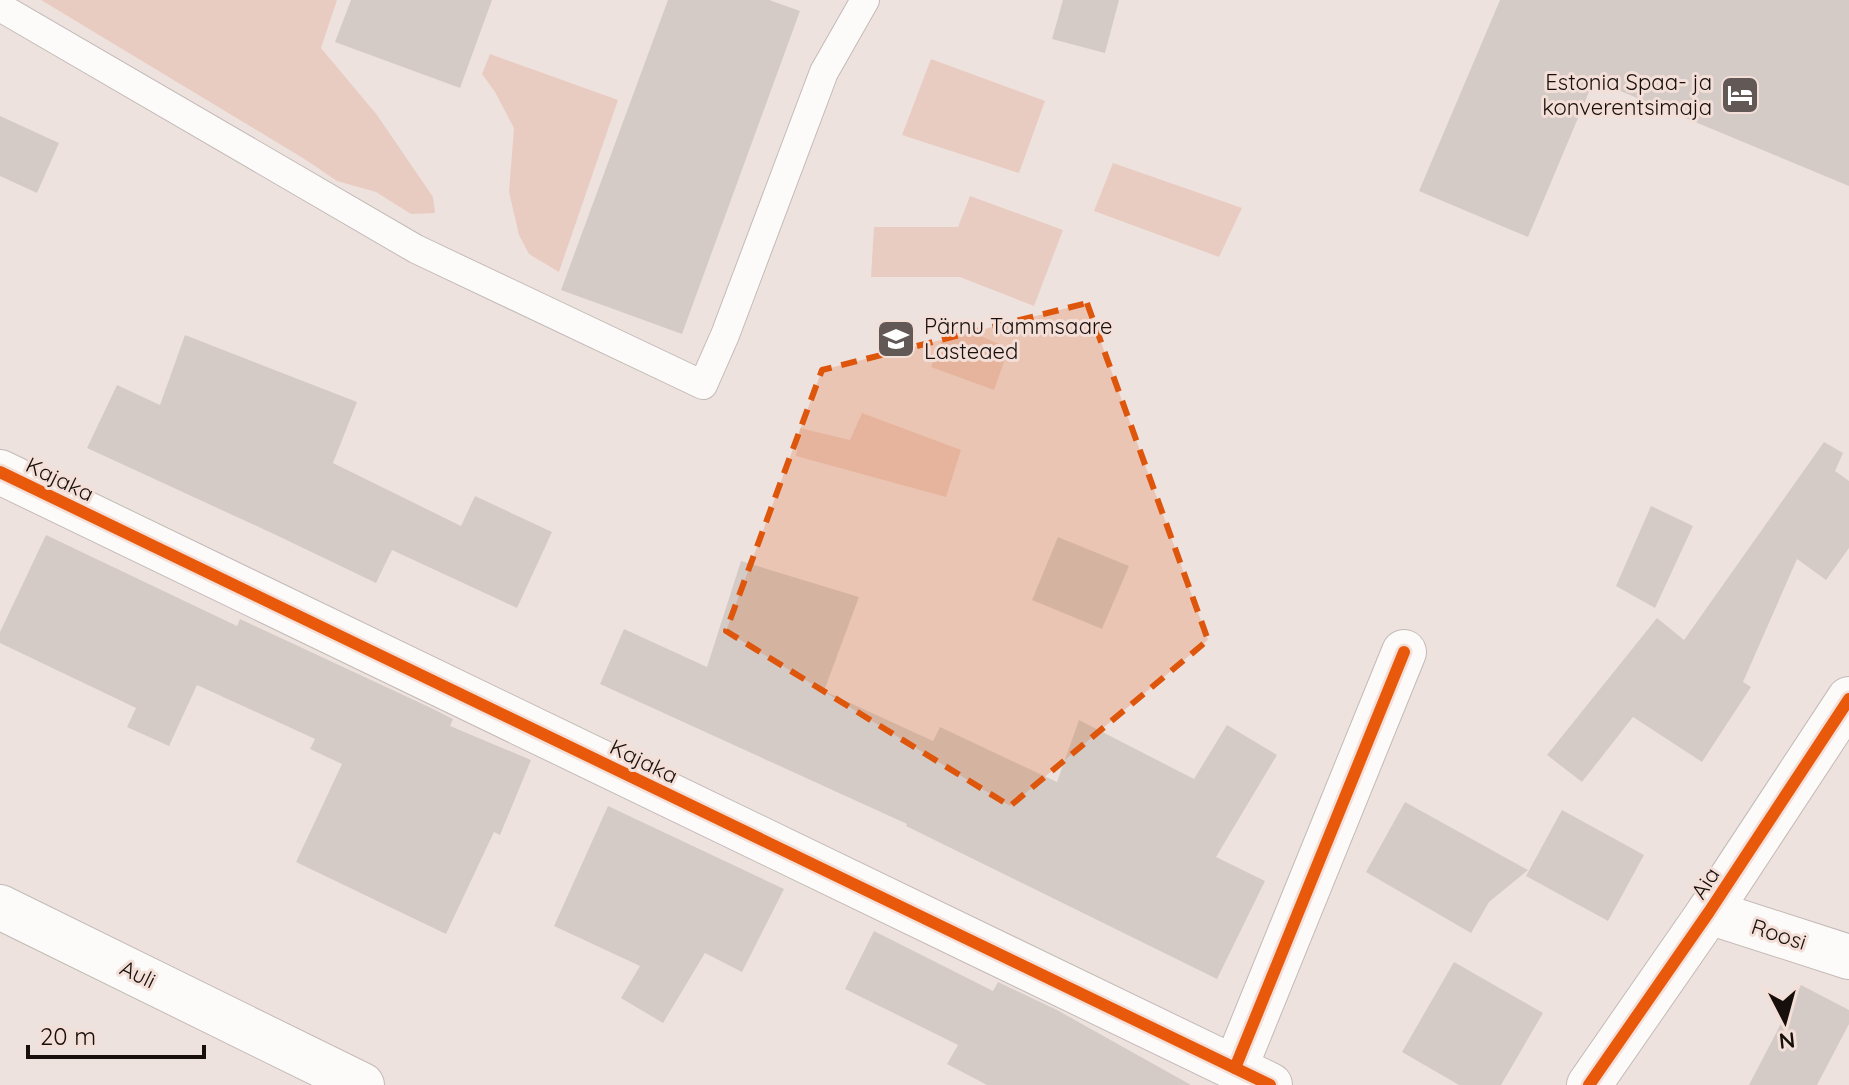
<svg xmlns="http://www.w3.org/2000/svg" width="1849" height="1085" font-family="Quicksand,sans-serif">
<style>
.green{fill:#e9ccc1}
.building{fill:#d4cbc7}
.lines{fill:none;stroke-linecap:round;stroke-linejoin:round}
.service-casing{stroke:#c3bab7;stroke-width:30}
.minor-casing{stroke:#c3bab7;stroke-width:46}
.service{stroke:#fcfbfa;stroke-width:28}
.minor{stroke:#fcfbfa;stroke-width:44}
.cycleway-casing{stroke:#f4dfd8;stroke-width:17}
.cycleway{stroke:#e8590c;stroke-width:12}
.marked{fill:#de550c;fill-opacity:0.2;stroke:#de550c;stroke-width:6;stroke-dasharray:16 10;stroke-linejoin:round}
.labels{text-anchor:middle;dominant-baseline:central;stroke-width:6;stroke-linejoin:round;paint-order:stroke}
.poi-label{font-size:22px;fill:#160f0c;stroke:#f4dfd8;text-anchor:end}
.street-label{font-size:22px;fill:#160f0c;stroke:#f4dfd8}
</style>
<rect width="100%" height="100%" fill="#eee2de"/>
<g class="green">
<path d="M 41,0 L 337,0 L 321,48 L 377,115 L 433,197 L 435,213 L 411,214 L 376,192 L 337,181 L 306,160 Z"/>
<path d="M 490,54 L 618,100 L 559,272 L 529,254 L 519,235 L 509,192 L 514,128 L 495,92 L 482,74 Z"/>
<path d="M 931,59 L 1045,101 L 1019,173 L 902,135 Z"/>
<path d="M 1113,163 L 1242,208 L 1219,257 L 1094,211 Z"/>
<path d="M 970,196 L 1063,230 L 1034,306 L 960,277 L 871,277 L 874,227 L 958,227 Z"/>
<path d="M 949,323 L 1009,348 L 994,390 L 931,367 Z"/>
<path d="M 862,413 L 961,450 L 946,497 L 796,456 L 800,428 L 850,440 Z"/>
</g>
<g class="building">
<path d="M 351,0 L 492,0 L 460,88 L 335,42 Z"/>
<path d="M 668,0 L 769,0 L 800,11 L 682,334 L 561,290 Z"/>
<path d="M 1063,0 L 1119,0 L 1105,53 L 1052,39 Z"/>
<path d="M 1500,0 L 1849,0 L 1849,186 L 1594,80 L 1528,237 L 1419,191 Z"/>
<path d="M 0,116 L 59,143 L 37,193 L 0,176 Z"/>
<path d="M 185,335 L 357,402 L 333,463 L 461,526 L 475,496 L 552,532 L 517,608 L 392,550 L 376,583 L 276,535 L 87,448 L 117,385 L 160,405 Z"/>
<path d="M 1824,442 L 1843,453 L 1835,471 L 1849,481 L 1849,548 L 1826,580 L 1797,559 L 1743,682 L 1751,687 L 1702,762 L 1633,717 L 1582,782 L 1547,755 L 1657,618 L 1684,640 Z"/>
<path d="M 1651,506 L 1693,526 L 1655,608 L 1616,586 Z"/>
<path d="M 46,535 L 237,626 L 240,619 L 429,707 L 453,719 L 450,726 L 531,760 L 500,835 L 494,832 L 446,934 L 296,862 L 342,764 L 310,749 L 315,739 L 197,685 L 169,746 L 127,727 L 136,708 L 0,643 L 0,632 Z"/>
<path d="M 1058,537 L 1129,566 L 1102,629 L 1032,600 Z"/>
<path d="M 741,561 L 859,597 L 824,691 L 933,741 L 940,727 L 1057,782 L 1079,720 L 1194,779 L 1227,725 L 1277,755 L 1216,857 L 1265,881 L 1217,979 L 906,826 L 907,824 L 600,684 L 624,629 L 707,667 Z"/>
<path d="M 1405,802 L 1528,870 L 1489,902 L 1471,933 L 1366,872 Z"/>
<path d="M 608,806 L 784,889 L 742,972 L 705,953 L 663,1023 L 621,998 L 640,966 L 554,926 Z"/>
<path d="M 1562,810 L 1644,855 L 1608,921 L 1526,876 Z"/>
<path d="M 874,931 L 993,991 L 998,982 L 1057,1010 L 1191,1085 L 987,1085 L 947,1064 L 958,1045 L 845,989 Z"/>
<path d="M 1454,962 L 1543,1013 L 1501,1085 L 1459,1085 L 1402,1052 Z"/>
<path d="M 1801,985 L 1849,1010 L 1849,1024 L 1817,1085 L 1749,1085 Z"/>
</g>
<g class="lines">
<g class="service-casing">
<path id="service" d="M 0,7 L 416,249 L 703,385 L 725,335 L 824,72 L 865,0"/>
</g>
<g class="minor-casing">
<g id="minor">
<path d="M 0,472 L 1270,1085"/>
<path d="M 0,907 L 362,1085"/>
<path d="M 1709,912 L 1849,957"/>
<path d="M 1235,1068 L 1404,652"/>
<path d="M 1589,1085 L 1709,912 L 1849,699"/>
</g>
</g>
<use href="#service" class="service"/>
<use href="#minor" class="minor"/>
<g class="cycleway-casing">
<g id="cycleway">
<path d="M 0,472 L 1270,1085"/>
<path d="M 1235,1068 L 1404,652"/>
<path d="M 1589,1085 L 1709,912 L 1849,699"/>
</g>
</g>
<use href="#cycleway" class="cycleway"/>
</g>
<path class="marked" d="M 1087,303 L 1208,640 L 1010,806 L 726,631 L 822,370 Z"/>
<defs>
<g id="hotel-square" transform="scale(2)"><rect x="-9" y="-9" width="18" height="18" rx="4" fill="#625956" stroke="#f4dfd8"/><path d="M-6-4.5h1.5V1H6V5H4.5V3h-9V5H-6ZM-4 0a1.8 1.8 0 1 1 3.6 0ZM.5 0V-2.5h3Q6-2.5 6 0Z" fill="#fff"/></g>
<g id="school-square" transform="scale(2)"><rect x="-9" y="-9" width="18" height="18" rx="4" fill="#625956" stroke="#f4dfd8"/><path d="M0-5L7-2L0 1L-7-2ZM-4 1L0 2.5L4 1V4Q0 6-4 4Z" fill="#fff"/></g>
</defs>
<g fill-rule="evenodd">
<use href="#hotel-square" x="1740" y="95"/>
<use href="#school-square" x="896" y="339"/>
</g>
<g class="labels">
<g class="poi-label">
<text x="1712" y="82">Estonia Spaa- ja<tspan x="1712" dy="25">konverentsimaja</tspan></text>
<text x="924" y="326" text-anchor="start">Pärnu Tammsaare<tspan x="924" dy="25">Lasteaed</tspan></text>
</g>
<g class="street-label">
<text transform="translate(60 479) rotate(26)">Kajaka</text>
<text transform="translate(644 761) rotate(26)">Kajaka</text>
<text transform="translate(1705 883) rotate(-57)">Aia</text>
<text transform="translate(1779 934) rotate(18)">Roosi</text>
<text transform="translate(138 974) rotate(26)">Auli</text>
</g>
</g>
<g transform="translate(1785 1021) rotate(174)" stroke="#f4dfd8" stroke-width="6" paint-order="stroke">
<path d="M0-6L14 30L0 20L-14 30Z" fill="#160f0c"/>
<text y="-12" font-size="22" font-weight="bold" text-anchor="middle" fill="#160f0c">N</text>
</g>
<path d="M28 1045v12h176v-12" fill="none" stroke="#160f0c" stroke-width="4"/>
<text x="40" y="1045" font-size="24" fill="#160f0c" stroke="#f4dfd8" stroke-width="6" paint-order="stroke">20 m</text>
</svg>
